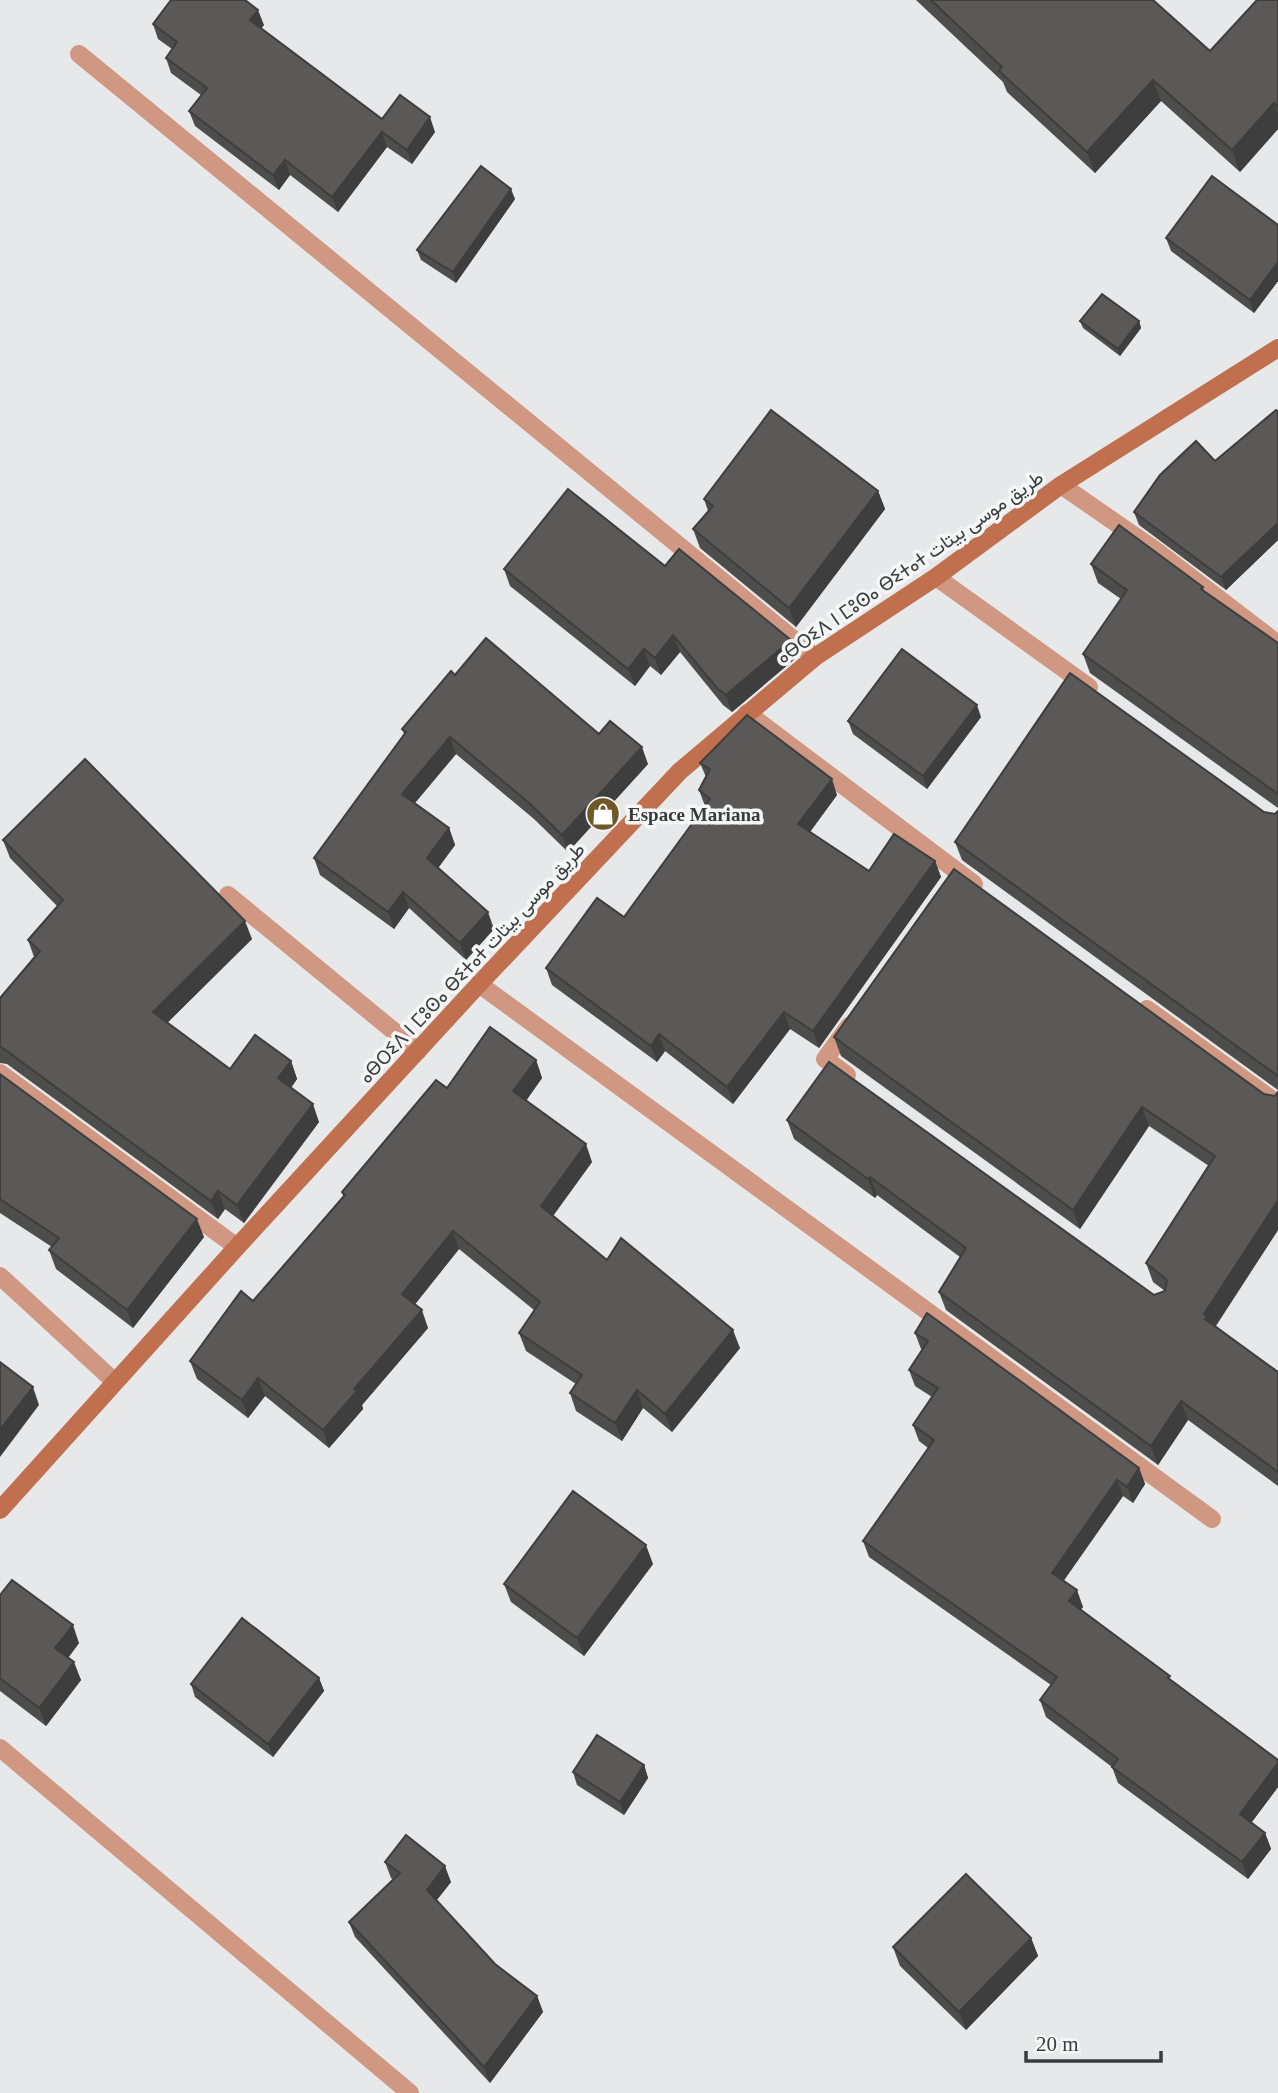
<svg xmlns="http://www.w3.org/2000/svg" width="1278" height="2093" font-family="'Times New Roman',Vazirmatn,'Noto Sans Tifinagh',serif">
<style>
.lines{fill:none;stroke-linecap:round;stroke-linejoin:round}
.street{stroke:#d09883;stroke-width:18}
.secondary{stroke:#c06f4f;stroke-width:18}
.wall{fill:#4d4d4c}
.shaded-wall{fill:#3f3e3e}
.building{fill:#5a5958;stroke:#3f3e3e;stroke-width:2}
.labels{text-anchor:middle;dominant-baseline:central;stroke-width:7;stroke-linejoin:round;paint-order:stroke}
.street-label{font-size:19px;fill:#3b3b3c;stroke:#f5f6f7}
.poi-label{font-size:19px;font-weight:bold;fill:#3b3b3c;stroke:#f5f6f7;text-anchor:start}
</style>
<rect width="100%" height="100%" fill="#e7e8ea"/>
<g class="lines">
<g class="street">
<path d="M 79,54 L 815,657"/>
<path d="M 1061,485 L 1155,550 L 1278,644"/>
<path d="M 936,577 L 1089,687"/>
<path d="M 747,713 L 974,884"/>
<path d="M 228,895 L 418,1051"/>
<path d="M 479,984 L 1212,1519"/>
<path d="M 1147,1009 L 1278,1104"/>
<path d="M 0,1073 L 237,1247"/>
<path d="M 847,1075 L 825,1059 L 849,1026"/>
<path d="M 0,1276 L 115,1382"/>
<path d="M 0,1748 L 410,2093"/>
</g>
<path class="secondary" d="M 0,1510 L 237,1247 L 479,984 L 680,771 L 815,657 L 936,577 L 1061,485 L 1278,348"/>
</g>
<g class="wall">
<path d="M 916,0 L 1154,0 L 1155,2 L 1210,51 L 1278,0 L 1278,129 L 1240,172 L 1161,101 L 1095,173 L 1007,92 L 1003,82 Z"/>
<path d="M 153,24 L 264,25 L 261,28 L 382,119 L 435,132 L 412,164 L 387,147 L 338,212 L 290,175 L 279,190 L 195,126 L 189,111 L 201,95 L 171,73 L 166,58 L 172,49 L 158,39 Z"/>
<path d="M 515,199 L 456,283 L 421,260 L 417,250 Z"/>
<path d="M 1278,225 L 1278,281 L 1254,313 L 1171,251 L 1166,238 Z"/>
<path d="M 1080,321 L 1139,321 L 1141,328 L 1120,356 L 1083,328 Z"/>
<path d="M 1278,412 L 1278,540 L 1226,590 L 1139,525 L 1134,512 L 1215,461 Z"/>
<path d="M 878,491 L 885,509 L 796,627 L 700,548 L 693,529 L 708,511 L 704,499 Z"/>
<path d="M 1091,564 L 1203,587 L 1204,591 L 1278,643 L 1278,808 L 1090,673 L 1083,654 L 1121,599 L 1098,583 Z"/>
<path d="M 665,566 L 791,640 L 797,657 L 732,712 L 723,705 L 680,652 L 661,675 L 650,666 L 635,686 L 510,586 L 504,569 Z"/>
<path d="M 455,675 L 599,734 L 648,764 L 568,852 L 534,819 L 456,754 L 415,803 L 449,828 L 455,845 L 438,868 L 494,929 L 466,960 L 409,908 L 394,929 L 320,875 L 314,858 L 404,734 L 402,729 Z"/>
<path d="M 981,717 L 927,789 L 853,734 L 848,721 Z"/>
<path d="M 700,763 L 837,795 L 810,832 L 869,871 L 935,861 L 941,877 L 819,1048 L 790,1029 L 733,1104 L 665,1051 L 657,1062 L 552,985 L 546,968 L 624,917 L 705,806 L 699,790 L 706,777 Z"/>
<path d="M 1278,811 L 1278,1090 L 962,860 L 955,842 L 1264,812 L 1275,814 Z"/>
<path d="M 3,840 L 252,939 L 167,1023 L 230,1069 L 291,1061 L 297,1079 L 291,1088 L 319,1122 L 244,1223 L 225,1209 L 218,1219 L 7,1064 L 0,1063 L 0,998 L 34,957 L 28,940 L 58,907 L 10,858 Z"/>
<path d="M 834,1037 L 1275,1096 L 1278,1092 L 1278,1230 L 1216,1326 L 1278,1372 L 1278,1486 L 1188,1420 L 1158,1465 L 946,1310 L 939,1292 L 960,1257 L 877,1195 L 875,1198 L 794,1139 L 787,1120 L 1154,1295 L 1165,1291 L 1153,1282 L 1146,1263 L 1209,1166 L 1149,1126 L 1080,1229 L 841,1056 Z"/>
<path d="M 536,1060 L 542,1078 L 526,1101 L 592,1162 L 553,1216 L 607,1260 L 740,1348 L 672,1432 L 643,1408 L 622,1441 L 576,1411 L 570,1393 L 576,1384 L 526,1351 L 519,1333 L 534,1310 L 459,1249 L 415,1304 L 428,1328 L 362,1405 L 363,1409 L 329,1448 L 265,1396 L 248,1418 L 197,1379 L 190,1361 L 253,1301 L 343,1196 L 342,1192 L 447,1088 Z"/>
<path d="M 0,1074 L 204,1237 L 133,1328 L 56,1269 L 49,1250 L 52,1247 L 0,1213 Z"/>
<path d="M 915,1333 L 1139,1468 L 1145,1484 L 1133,1503 L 1123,1496 L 1063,1581 L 1083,1607 L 1081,1609 L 1172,1681 L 1278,1760 L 1278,1787 L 1251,1823 L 1265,1833 L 1271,1849 L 1248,1879 L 1118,1783 L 1112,1767 L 1046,1717 L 1040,1700 L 1051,1685 L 869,1557 L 863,1541 L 928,1448 L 919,1441 L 913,1425 L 932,1397 L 915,1386 L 909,1370 L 922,1350 L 921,1349 Z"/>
<path d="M 653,1564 L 584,1656 L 511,1602 L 504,1584 Z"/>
<path d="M 0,1595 L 79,1643 L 68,1658 L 81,1680 L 46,1726 L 0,1691 Z"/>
<path d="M 319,1678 L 324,1691 L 273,1757 L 195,1697 L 191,1684 Z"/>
<path d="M 644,1765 L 648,1778 L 624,1815 L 577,1785 L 573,1772 Z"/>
<path d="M 385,1862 L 451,1882 L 436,1901 L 495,1964 L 537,1996 L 543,2012 L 490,2083 L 355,1937 L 349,1922 L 394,1880 L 391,1878 Z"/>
<path d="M 1031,1938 L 1038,1956 L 966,2030 L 900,1966 L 893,1947 Z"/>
</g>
<g class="shaded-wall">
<path d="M 258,10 L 264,25 L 256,35 L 250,20 Z"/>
<path d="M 1153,80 L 1161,101 L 1095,173 L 1087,152 Z"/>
<path d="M 1274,103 L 1278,114 L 1278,129 L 1240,172 L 1232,150 Z"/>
<path d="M 430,117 L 435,132 L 412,164 L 407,150 Z"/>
<path d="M 382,132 L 387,147 L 338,212 L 332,197 Z"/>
<path d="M 285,160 L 290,175 L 279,190 L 273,175 Z"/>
<path d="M 511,189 L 515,199 L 456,283 L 453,272 Z"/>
<path d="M 1278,262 L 1278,281 L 1254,313 L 1250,300 Z"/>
<path d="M 1139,321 L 1141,328 L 1120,356 L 1118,349 Z"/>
<path d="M 878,491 L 885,509 L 796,627 L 789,608 Z"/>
<path d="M 1278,523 L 1278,540 L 1226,590 L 1221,577 Z"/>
<path d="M 673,635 L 680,652 L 661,675 L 655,658 Z"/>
<path d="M 791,640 L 797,657 L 732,712 L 726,695 Z"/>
<path d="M 644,649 L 650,666 L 635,686 L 628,669 Z"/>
<path d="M 977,705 L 981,717 L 927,789 L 923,776 Z"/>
<path d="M 450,737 L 456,754 L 408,811 L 402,794 Z"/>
<path d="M 642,747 L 648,764 L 568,852 L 562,835 Z"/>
<path d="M 832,779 L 837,795 L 804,840 L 798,824 Z"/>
<path d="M 449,828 L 455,845 L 433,875 L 427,858 Z"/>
<path d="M 935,861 L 941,877 L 819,1048 L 813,1031 Z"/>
<path d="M 403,892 L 409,908 L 394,929 L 388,912 Z"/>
<path d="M 488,912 L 494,929 L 466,960 L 460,943 Z"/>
<path d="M 245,921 L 252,939 L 160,1030 L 153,1012 Z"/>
<path d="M 784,1012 L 790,1029 L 733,1104 L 727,1087 Z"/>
<path d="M 659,1034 L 665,1051 L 657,1062 L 651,1046 Z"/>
<path d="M 536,1060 L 542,1078 L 520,1109 L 513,1091 Z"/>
<path d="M 291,1061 L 297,1079 L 285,1096 L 278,1078 Z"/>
<path d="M 313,1104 L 319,1122 L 244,1223 L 237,1205 Z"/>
<path d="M 1142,1107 L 1149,1126 L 1080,1229 L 1073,1210 Z"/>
<path d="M 586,1144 L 592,1162 L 547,1224 L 541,1206 Z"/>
<path d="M 870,1177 L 877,1195 L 875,1198 L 868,1179 Z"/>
<path d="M 218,1191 L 225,1209 L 218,1219 L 211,1201 Z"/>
<path d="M 1277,1202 L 1278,1206 L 1278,1230 L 1212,1331 L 1212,1338 L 1204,1314 Z"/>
<path d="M 197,1219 L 204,1237 L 133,1328 L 127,1310 Z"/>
<path d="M 453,1231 L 459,1249 L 409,1312 L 402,1294 Z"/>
<path d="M 422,1310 L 428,1328 L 362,1405 L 363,1409 L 329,1448 L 323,1430 L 354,1389 Z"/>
<path d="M 733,1330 L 740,1348 L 672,1432 L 665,1414 Z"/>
<path d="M 258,1378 L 265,1396 L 248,1418 L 242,1400 Z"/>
<path d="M 33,1387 L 39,1405 L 0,1457 L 0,1430 Z"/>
<path d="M 637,1390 L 643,1408 L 622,1441 L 615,1423 Z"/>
<path d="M 1181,1401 L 1188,1420 L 1158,1465 L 1151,1446 Z"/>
<path d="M 1139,1468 L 1145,1484 L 1133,1503 L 1127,1487 Z"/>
<path d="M 1117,1480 L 1123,1496 L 1058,1589 L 1052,1573 Z"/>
<path d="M 646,1545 L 653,1564 L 584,1656 L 577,1638 Z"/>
<path d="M 1077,1590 L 1083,1607 L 1075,1617 L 1069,1601 Z"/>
<path d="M 73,1625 L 79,1643 L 62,1666 L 55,1648 Z"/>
<path d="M 74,1662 L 81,1680 L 46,1726 L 39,1708 Z"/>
<path d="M 319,1678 L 324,1691 L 273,1757 L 268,1744 Z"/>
<path d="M 1278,1763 L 1278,1787 L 1246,1830 L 1240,1814 Z"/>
<path d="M 644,1765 L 648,1778 L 624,1815 L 620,1802 Z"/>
<path d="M 1265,1833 L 1271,1849 L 1248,1879 L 1242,1862 Z"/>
<path d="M 445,1866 L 451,1882 L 432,1906 L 427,1890 Z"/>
<path d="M 1031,1938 L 1038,1956 L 966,2030 L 959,2012 Z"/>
<path d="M 537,1996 L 543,2012 L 490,2083 L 484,2067 Z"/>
</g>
<g class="building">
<path d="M 171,0 L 245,0 L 258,10 L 250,20 L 382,119 L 400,95 L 430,117 L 407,150 L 382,132 L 332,197 L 285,160 L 273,175 L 189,111 L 207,88 L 166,58 L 177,42 L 153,24 Z"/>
<path d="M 931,0 L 1153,0 L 1210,51 L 1257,0 L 1278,0 L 1278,107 L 1274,103 L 1232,150 L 1153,80 L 1087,152 L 999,71 L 1002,67 Z"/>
<path d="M 481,166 L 511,189 L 453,272 L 417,250 Z"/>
<path d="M 1212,176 L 1278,225 L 1278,262 L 1250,300 L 1166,238 Z"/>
<path d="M 1102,294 L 1139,321 L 1118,349 L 1080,321 Z"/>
<path d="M 771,410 L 878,491 L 789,608 L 693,529 L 713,506 L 704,499 Z"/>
<path d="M 1276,410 L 1278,412 L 1278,523 L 1221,577 L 1134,512 L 1160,475 L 1196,441 L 1215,461 Z"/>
<path d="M 568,489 L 665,566 L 679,549 L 791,640 L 726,695 L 717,688 L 673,635 L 655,658 L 644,649 L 628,669 L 504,569 Z"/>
<path d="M 1119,525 L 1203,587 L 1201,589 L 1278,643 L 1278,794 L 1083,654 L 1127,590 L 1091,564 Z"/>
<path d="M 486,638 L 599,734 L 610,721 L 642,747 L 562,835 L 528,802 L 450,737 L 402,794 L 449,828 L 427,858 L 488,912 L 460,943 L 403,892 L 388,912 L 314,858 L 406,732 L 402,729 L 451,671 L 455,675 Z"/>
<path d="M 902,649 L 977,705 L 923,776 L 848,721 Z"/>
<path d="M 1070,673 L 1264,812 L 1275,814 L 1278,811 L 1278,1076 L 955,842 Z"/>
<path d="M 747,715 L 832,779 L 798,824 L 869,871 L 894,834 L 935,861 L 813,1031 L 784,1012 L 727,1087 L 659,1034 L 651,1046 L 546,968 L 597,898 L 624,917 L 710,799 L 699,790 L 710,769 L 700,763 Z"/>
<path d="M 85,759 L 245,921 L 153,1012 L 230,1069 L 255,1035 L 291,1061 L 278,1078 L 313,1104 L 237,1205 L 218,1191 L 211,1201 L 0,1046 L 0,998 L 40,951 L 28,940 L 63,900 L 3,840 Z"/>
<path d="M 954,869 L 1264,1094 L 1275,1096 L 1278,1092 L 1278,1203 L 1277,1202 L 1204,1314 L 1207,1316 L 1205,1319 L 1278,1372 L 1278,1472 L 1181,1401 L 1151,1446 L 939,1292 L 966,1248 L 870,1177 L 868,1179 L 787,1120 L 829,1062 L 1154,1295 L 1165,1291 L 1167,1280 L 1146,1263 L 1215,1156 L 1142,1107 L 1073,1210 L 834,1037 Z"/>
<path d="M 490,1027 L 536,1060 L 513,1091 L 586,1144 L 541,1206 L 607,1260 L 621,1238 L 733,1330 L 665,1414 L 637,1390 L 615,1423 L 570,1393 L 582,1375 L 519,1333 L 540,1302 L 453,1231 L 402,1294 L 422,1310 L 354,1389 L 357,1391 L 323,1430 L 258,1378 L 242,1400 L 190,1361 L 241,1291 L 253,1301 L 345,1195 L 342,1192 L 436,1080 L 447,1088 Z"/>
<path d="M 0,1074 L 197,1219 L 127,1310 L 49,1250 L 59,1238 L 0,1199 Z"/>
<path d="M 927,1313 L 1139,1468 L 1127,1487 L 1117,1480 L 1052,1573 L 1077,1590 L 1069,1601 L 1170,1676 L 1168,1678 L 1278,1760 L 1278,1763 L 1240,1814 L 1265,1833 L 1242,1862 L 1112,1767 L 1118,1759 L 1040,1700 L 1057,1677 L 863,1541 L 934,1440 L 913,1425 L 938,1388 L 909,1370 L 928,1341 L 915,1333 Z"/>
<path d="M 0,1362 L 33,1387 L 0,1430 Z"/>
<path d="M 573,1491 L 646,1545 L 577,1638 L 504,1584 Z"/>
<path d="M 12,1580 L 73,1625 L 55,1648 L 74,1662 L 39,1708 L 0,1678 L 0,1595 Z"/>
<path d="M 242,1618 L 319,1678 L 268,1744 L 191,1684 Z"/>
<path d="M 597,1735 L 644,1765 L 620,1802 L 573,1772 Z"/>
<path d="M 406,1835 L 445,1866 L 427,1890 L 495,1964 L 537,1996 L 484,2067 L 349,1922 L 400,1873 L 385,1862 Z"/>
<path d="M 966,1874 L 1031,1938 L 959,2012 L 893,1947 Z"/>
</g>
<defs>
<g id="shop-disc" transform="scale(1.75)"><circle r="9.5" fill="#6f5727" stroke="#f5f6f7"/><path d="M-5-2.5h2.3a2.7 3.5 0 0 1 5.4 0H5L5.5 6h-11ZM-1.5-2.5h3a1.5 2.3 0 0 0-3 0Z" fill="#fff"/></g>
</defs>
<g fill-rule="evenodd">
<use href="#shop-disc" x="603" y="814"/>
</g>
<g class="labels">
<g class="street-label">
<text transform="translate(910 567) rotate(-35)">ⴰⴱⵔⵉⴷ ⵏ ⵎⵓⵙⴰ ⴱⵉⵜⴰⵜ طريق موسى بيتات</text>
<text transform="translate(472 963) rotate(-47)">ⴰⴱⵔⵉⴷ ⵏ ⵎⵓⵙⴰ ⴱⵉⵜⴰⵜ طريق موسى بيتات</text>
</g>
<g class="poi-label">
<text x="628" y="814">Espace Mariana</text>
</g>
</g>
<path d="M1026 2051v10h135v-10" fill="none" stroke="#3b3b3c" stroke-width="3.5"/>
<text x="1036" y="2051" font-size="21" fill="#3b3b3c" stroke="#f5f6f7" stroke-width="5" paint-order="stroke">20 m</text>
</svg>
